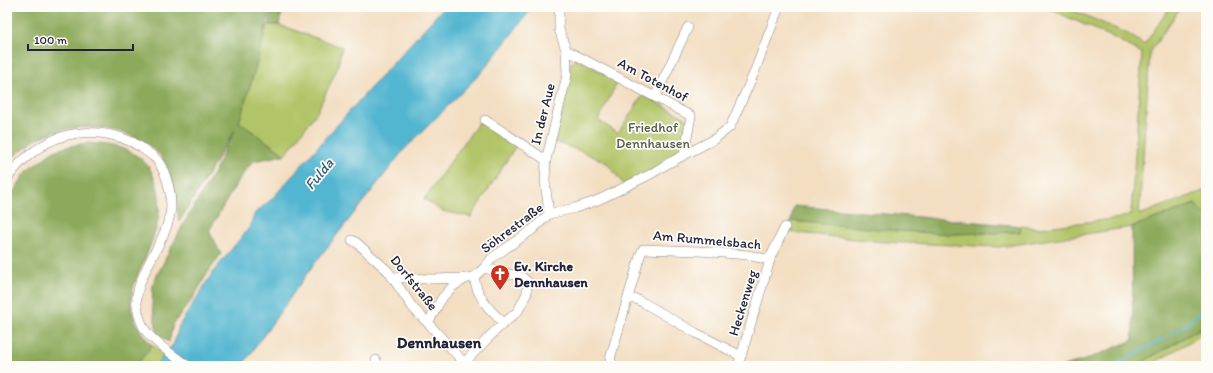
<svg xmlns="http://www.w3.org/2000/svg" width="1213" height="373" font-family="Itim,sans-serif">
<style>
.green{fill:#b2c468;stroke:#6a7352}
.forest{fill:#8daa5c;stroke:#58664c}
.water{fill:#52b6d0;stroke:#3a6c86}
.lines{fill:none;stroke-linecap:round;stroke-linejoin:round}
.stream{stroke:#52b6d0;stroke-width:2}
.minor-casing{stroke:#8a807e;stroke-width:10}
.minor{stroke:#fff;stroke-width:9}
.labels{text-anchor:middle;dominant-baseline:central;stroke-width:3.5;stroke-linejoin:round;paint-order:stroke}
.street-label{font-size:14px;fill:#22223b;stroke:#fdfcf7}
.park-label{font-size:14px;fill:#545b4b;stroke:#fdfcf7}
.poi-label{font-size:14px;font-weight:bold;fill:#22223b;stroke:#fdfcf7;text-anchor:start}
.water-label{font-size:15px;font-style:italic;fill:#355d77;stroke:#fdfcf7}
.quarter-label{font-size:16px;font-weight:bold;fill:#22223b;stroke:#fdfcf7}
</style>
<rect width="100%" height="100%" fill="#fdfcf7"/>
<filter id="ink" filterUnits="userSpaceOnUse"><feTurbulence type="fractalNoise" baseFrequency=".025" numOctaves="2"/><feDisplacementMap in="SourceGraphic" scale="8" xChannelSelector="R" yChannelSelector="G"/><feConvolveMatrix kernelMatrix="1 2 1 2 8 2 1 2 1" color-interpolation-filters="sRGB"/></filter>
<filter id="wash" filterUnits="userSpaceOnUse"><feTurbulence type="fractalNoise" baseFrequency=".012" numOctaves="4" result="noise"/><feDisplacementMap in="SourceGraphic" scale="16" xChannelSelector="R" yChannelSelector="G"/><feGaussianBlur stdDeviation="0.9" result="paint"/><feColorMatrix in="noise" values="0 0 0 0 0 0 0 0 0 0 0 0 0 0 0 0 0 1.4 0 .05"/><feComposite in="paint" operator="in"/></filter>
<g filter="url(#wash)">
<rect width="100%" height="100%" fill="#f3dec2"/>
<g class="green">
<path d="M 1045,7 L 1066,7 L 1130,35 L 1144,45 L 1170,7 L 1181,7 L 1150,52 L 1139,215 L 1206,190 L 1206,215 L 1195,204 L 1132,227 L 999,247 L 884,242 L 788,232 L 791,221 L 951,234 L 1020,232 L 1021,226 L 1037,228 L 1120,218 L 1131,214 L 1142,53 L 1112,37 Z"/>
<path d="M 267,25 L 279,25 L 342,47 L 337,69 L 317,112 L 285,155 L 239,122 Z"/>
<path d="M 577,59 L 618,81 L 598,120 L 618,133 L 643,95 L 688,119 L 682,154 L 624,185 L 607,163 L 581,151 L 555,142 L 571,63 Z"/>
<path d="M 481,119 L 517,144 L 471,217 L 442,211 L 424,199 Z"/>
<path d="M 1206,325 L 1206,332 L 1149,366 L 1133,366 L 1141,363 Z"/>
<path d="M 152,345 L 165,354 L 156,366 L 136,366 Z"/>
</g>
<g class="forest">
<path d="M 7,7 L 271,7 L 255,70 L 239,122 L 285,155 L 253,161 C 235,183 223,207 209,231 L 221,254 L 209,271 L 191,301 L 173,324 L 169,342 L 158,335 L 152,306 L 153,283 L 184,223 L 213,174 L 235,130 L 179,222 C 176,198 174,179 162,158 C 160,154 156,152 153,149 C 127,125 73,121 42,137 C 29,143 18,153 8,162 Z"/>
<path d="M 272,7 L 283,7 L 279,25 L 269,25 Z"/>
<path d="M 86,143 C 111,144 142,149 153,175 C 168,209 154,236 141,268 C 136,279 131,290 131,303 C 131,318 141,334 152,345 L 136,366 L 7,366 L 7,202 L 25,174 L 35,165 L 54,151 L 67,147 Z"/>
<path d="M 1195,204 L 1206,215 L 1206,325 L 1141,363 L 1133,366 L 1063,366 L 1085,360 L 1133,340 L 1132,227 Z"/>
<path d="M 794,206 L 1021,226 L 1020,232 L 951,234 L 899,231 L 791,221 Z"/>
</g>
<path class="water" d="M 444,7 L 533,7 L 481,73 L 403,151 L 311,268 L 242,366 L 156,366 L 174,343 L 179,326 L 213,272 L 249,228 L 255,213 L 271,200 L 346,115 Z"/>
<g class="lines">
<path class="stream" d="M 1109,366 L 1121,362 L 1185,326 L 1206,308"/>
</g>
</g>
<g filter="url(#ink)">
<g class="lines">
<g class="minor-casing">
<g id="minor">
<path d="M 566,50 L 691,116 L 684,155"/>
<path d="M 655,97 L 688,27"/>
<path d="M 485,120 L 546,160 L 545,181 L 549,214"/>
<path d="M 546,160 L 567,75 L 566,50 L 559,29 L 559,7"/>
<path d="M 7,179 C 20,160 41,143 64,136 C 93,128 127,134 150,154 C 152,156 155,157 157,160 C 166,172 171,190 171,206 C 170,234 145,263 138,290 C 137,295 136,301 137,305 C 138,313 141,324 146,331 C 152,341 177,358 188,366"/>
<path d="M 352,240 L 357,243 L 388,271 L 413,308 L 428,323 L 467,366"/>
<path d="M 392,277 C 405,278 418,279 431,279 C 443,279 454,278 467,278"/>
<path d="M 474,277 C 477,297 489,310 504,323"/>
<path d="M 627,299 L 636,299 L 644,303 L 696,333 L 741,356"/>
<path d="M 428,323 L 442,298 L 452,287 L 467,278 L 474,277 L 484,268 L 492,258 L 532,230 L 549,214 L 575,208 L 596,201 L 615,192 L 651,174 L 667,164 L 713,140 L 730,127 L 754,73 L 779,7"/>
<path d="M 464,363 L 495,331 L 518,311 L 527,293 L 527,281 L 522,277 L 484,268"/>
<path d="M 376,366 L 376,360"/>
<path d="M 613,366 L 610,359 L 640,256 L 643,249 L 699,251 L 748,255 L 770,260"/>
<path d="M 738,366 L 770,260 L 770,258 L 785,227"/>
</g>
</g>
<use href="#minor" class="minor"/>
</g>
</g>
<defs>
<g id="church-pin" transform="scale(1)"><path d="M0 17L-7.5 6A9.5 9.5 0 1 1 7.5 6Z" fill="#c8321e" stroke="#fdfcf7"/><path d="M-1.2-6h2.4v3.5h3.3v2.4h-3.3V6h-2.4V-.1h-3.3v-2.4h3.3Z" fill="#fff"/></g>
</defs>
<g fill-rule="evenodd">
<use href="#church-pin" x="500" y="274"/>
</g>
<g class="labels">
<g class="street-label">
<text transform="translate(653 80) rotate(28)">Am Totenhof</text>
<text transform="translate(543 114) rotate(-76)">In der Aue</text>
<text transform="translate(512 228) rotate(-37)">Söhrestraße</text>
<text transform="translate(707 240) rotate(5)">Am Rummelsbach</text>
<text transform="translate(414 283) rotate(51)">Dorfstraße</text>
<text transform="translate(743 303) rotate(-73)">Heckenweg</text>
</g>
<g class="park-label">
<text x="653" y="127">Friedhof<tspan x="653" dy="16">Dennhausen</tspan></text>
</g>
<g class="poi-label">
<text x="514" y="266">Ev. Kirche<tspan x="514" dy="16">Dennhausen</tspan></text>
</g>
<g class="water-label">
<text transform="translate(319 174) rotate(-50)">Fulda</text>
</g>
<g class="quarter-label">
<text x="439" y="342">Dennhausen</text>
</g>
</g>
<rect width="1213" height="373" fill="none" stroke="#fdfcf7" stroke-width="24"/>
<path d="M28 44v6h105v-6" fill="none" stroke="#22223b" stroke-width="2"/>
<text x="34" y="44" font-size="12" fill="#22223b" stroke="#fdfcf7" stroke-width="3" paint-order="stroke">100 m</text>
</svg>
